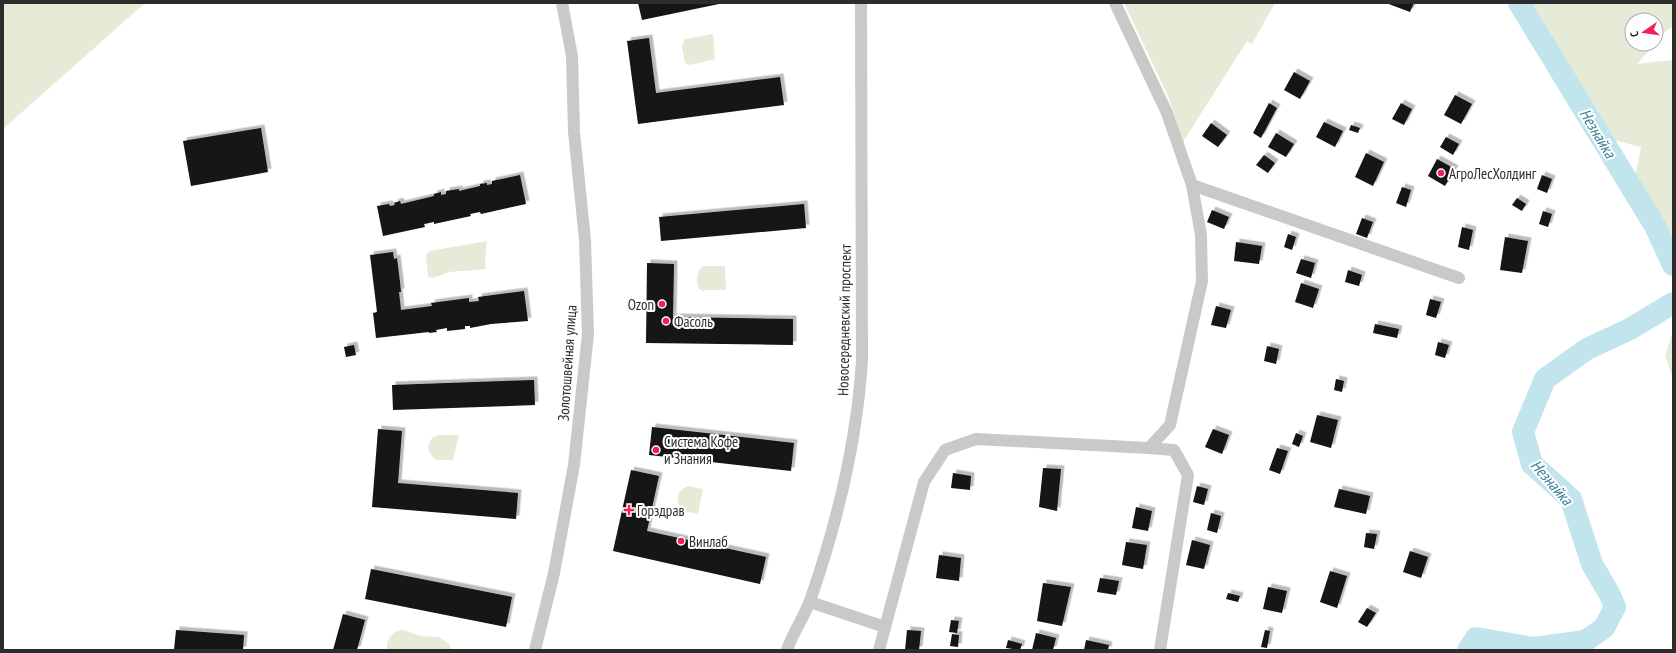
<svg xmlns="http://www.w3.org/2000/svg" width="1676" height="653" font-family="'PT Sans Narrow',sans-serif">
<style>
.green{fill:#e6ebd8}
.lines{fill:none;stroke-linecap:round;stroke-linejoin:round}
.river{stroke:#c2e4ed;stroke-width:22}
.building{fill:#131313;filter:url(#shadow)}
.minor{stroke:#c9c9c9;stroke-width:12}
.poi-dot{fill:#f22054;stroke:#fff;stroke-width:1.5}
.labels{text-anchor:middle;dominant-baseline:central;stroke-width:4;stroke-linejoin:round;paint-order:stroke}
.poi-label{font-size:15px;fill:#2c2c2c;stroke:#fff;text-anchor:start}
.street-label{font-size:15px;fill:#2c2c2c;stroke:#fff}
.water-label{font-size:16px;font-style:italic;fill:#357f94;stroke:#fff}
</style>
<defs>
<filter id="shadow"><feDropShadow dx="3.5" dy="-3.5" stdDeviation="0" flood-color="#0004"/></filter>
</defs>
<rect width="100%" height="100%" fill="#fff"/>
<g class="green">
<path d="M 3,3 L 145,3 L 3,129 Z"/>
<path d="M 1124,3 L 1275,3 L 1252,44 L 1247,41 L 1183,142 L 1168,96 Z"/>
<path d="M 1531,3 L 1673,3 L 1673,27 L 1668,29 L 1656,43 L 1656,20 L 1632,20 L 1632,44 L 1655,44 L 1637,64 L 1673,60 L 1673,241 L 1635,178 L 1641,147 L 1614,140 Z"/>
<path d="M 713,34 L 715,59 L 690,65 L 685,63 L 682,47 L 685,39 Z"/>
<path d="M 487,241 L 485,260 L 486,269 L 449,272 L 433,278 L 428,276 L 426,256 L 429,251 Z"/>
<path d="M 705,266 L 725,266 L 726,290 L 704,290 L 704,292 L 699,289 C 696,282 696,268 705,266 Z"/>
<path d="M 1673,332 L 1673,379 L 1665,355 Z"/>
<path d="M 439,435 L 459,435 L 453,460 L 436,460 C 426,452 425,439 439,435 Z"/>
<path d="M 688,486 L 703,489 L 698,514 L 684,511 L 678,503 C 676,495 680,489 688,486 Z"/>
<path d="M 400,630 L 404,630 L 420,636 L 439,637 L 448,643 L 452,650 L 387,650 C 386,640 390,634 400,630 Z"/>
</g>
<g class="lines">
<g class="river">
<path d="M 1519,3 L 1655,226 L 1673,265"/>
<path d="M 1468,650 L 1476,638 L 1533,648 L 1585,641 L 1604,628 L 1615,607 L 1610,595 L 1592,564 L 1571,499 L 1532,464 L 1523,432 L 1545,379 L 1587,349 L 1630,329 L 1673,303"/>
</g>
</g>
<g class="building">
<path d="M 638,3 L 719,3 L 719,4 L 642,20 Z"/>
<path d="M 1386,3 L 1414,3 L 1410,12 Z"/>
<path d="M 649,38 L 656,93 L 780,77 L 784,105 L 638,124 L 627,41 Z"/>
<path d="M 1294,72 L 1310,81 L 1300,99 L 1284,90 Z"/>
<path d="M 1455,95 L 1472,104 L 1461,124 L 1444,115 Z"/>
<path d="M 1269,103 L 1277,108 L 1261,138 L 1253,133 Z"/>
<path d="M 1401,103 L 1412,109 L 1404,125 L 1392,119 Z"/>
<path d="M 1324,122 L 1343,131 L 1335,147 L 1316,137 Z"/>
<path d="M 1211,123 L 1227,135 L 1218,147 L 1202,136 Z"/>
<path d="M 1351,125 L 1360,128 L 1358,133 L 1349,130 Z"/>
<path d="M 261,128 L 268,172 L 191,186 L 183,141 Z"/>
<path d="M 1276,133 L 1294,144 L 1286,157 L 1268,147 Z"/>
<path d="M 1446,137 L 1459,144 L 1453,155 L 1440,147 Z"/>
<path d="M 1366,153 L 1384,162 L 1373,186 L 1355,177 Z"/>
<path d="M 1264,155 L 1275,163 L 1268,173 L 1256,165 Z"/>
<path d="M 1437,159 L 1455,169 L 1445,186 L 1428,176 Z"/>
<path d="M 520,175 L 526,204 L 481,214 L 480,212 L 470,214 L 471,216 L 434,224 L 434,222 L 424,224 L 425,227 L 383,236 L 377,206 L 389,204 L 390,206 L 395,205 L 394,203 L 400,201 L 401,204 L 434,196 L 434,194 L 441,192 L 441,195 L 446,194 L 446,191 L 459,189 L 459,191 L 480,186 L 480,184 L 487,183 L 487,185 L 492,184 L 492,181 Z"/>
<path d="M 1542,175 L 1552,179 L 1547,193 L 1537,189 Z"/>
<path d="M 1402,187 L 1411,190 L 1406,207 L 1396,203 Z"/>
<path d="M 1517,198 L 1526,204 L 1522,211 L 1512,205 Z"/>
<path d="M 804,204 L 806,228 L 661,241 L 659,217 Z"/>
<path d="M 1212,210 L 1229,217 L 1224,229 L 1207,222 Z"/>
<path d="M 1543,211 L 1552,214 L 1548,227 L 1539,224 Z"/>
<path d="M 1362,218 L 1373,222 L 1367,238 L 1356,234 Z"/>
<path d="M 1462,227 L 1473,230 L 1469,250 L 1458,247 Z"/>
<path d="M 1288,234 L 1296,237 L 1292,250 L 1284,247 Z"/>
<path d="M 1505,237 L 1528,241 L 1522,273 L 1500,270 Z"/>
<path d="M 1236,242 L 1262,246 L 1259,264 L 1234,261 Z"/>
<path d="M 393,252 L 394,259 L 397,258 L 400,282 L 401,292 L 399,292 L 401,310 L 432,306 L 431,303 L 469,298 L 469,302 L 479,301 L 478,297 L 524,291 L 528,321 L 491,324 L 470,328 L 470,326 L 465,326 L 465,329 L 447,331 L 447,328 L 436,330 L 437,332 L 429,333 L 429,332 L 376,338 L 373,313 L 377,312 L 370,255 Z"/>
<path d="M 1301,259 L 1315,263 L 1311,278 L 1296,273 Z"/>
<path d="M 647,263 L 674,264 L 673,317 L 793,319 L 793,345 L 646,343 Z"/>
<path d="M 1348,270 L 1362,275 L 1359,286 L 1345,282 Z"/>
<path d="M 1301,283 L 1319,289 L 1313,308 L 1295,302 Z"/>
<path d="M 1430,299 L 1441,302 L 1436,318 L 1426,315 Z"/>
<path d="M 1216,306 L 1231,310 L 1226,328 L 1211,325 Z"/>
<path d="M 1375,324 L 1399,329 L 1397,338 L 1373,333 Z"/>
<path d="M 1438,342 L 1449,345 L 1445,358 L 1435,355 Z"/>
<path d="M 354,345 L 356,355 L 346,357 L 344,347 Z"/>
<path d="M 1267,346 L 1279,349 L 1276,364 L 1264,361 Z"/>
<path d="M 1336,379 L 1344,381 L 1342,392 L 1334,390 Z"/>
<path d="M 534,380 L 535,405 L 393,410 L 392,385 Z"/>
<path d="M 1317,415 L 1338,420 L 1331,448 L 1310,442 Z"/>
<path d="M 652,427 L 794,443 L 791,471 L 649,455 Z"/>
<path d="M 378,429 L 402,431 L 398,483 L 518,493 L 516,519 L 372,507 Z"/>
<path d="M 1213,429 L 1229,435 L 1222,454 L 1205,447 Z"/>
<path d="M 1296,433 L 1303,436 L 1299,447 L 1292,444 Z"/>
<path d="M 1277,448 L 1288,451 L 1280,474 L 1269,470 Z"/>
<path d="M 1043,468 L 1061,469 L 1057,511 L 1039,507 Z"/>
<path d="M 631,470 L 659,476 L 647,531 L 766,557 L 760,584 L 613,551 Z"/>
<path d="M 953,473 L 971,476 L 970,490 L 951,488 Z"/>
<path d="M 1197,486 L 1208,489 L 1204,505 L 1193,502 Z"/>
<path d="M 1339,489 L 1370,496 L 1366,514 L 1334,507 Z"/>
<path d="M 1136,507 L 1152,511 L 1148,531 L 1132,528 Z"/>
<path d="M 1211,513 L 1221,516 L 1217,533 L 1207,530 Z"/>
<path d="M 1366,533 L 1377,534 L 1374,549 L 1364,547 Z"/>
<path d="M 1192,540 L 1210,545 L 1204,569 L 1186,565 Z"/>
<path d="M 1126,542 L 1147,545 L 1143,569 L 1122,565 Z"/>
<path d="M 1410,551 L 1428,557 L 1421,578 L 1403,572 Z"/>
<path d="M 939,555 L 961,558 L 959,581 L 936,578 Z"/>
<path d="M 371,569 L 512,597 L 506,627 L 365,599 Z"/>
<path d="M 1330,571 L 1347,576 L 1337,608 L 1320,602 Z"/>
<path d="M 1100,578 L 1119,581 L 1116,595 L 1097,592 Z"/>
<path d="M 1043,583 L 1071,587 L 1062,626 L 1037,621 Z"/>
<path d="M 1268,587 L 1287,591 L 1282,613 L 1263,609 Z"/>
<path d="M 1228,593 L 1240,596 L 1238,602 L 1226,599 Z"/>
<path d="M 1367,608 L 1376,613 L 1367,627 L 1358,622 Z"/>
<path d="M 343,614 L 365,620 L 357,650 L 333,650 Z"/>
<path d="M 951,620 L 959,621 L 957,633 L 949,632 Z"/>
<path d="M 176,630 L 244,635 L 243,650 L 174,650 Z"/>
<path d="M 907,630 L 921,631 L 919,650 L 905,650 Z"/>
<path d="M 1265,630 L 1270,631 L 1267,648 L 1261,647 Z"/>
<path d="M 1036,633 L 1056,638 L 1053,650 L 1032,650 Z"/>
<path d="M 952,634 L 959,635 L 958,647 L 950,646 Z"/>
<path d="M 1008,640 L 1022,644 L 1020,650 L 1006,648 Z"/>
<path d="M 1086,640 L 1109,645 L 1108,650 L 1084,650 Z"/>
</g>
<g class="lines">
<g class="minor">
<path d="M 1192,185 L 1459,278"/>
<path d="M 1149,448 L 1174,450 L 1188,475 L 1160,650"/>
<path d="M 810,602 L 885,627"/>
<path d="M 535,650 L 554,573 L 574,465 L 588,334 L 585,240 L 574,132 L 572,56 L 562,3"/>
<path d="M 787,650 C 793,632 805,616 811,598 C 837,523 857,440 862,360 L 861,3"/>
<path d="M 879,650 L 924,482 L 945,450 L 976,439 L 1149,448 L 1170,425 L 1202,281 L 1201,235 L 1192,185 L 1167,113 L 1115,3"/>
</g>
</g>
<g class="poi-dot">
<circle cx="1441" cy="173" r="4"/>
<circle cx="662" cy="304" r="4"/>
<circle cx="666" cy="321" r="4"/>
<circle cx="656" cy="450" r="4"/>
<path d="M627 504h4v4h4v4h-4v4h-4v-4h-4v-4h4z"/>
<circle cx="681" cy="541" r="4"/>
</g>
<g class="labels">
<g class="poi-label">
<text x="1449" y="173">АгроЛесХолдинг</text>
<text x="654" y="304" text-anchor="end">Ozon</text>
<text x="674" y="321">Фасоль</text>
<text x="664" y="441">Система Кофе<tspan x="664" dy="17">и Знания</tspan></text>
<text x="637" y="510">Горздрав</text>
<text x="689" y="541">Винлаб</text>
</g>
<g class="street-label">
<text transform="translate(844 320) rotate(-89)">Новосередневский проспект</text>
<text transform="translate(567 363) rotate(-86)">Золотошвейная улица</text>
</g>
<g class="water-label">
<text transform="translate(1598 133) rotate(59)">Незнайка</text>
<text transform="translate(1552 482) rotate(49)">Незнайка</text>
</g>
</g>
<rect width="1676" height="653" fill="none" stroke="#2c2c2c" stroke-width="8"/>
<g transform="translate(1644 32) rotate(257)"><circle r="19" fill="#ffffff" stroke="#ababab"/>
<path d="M0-3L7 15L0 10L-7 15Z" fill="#f22054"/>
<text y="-6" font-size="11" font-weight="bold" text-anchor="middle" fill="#2c2c2c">С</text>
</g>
</svg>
